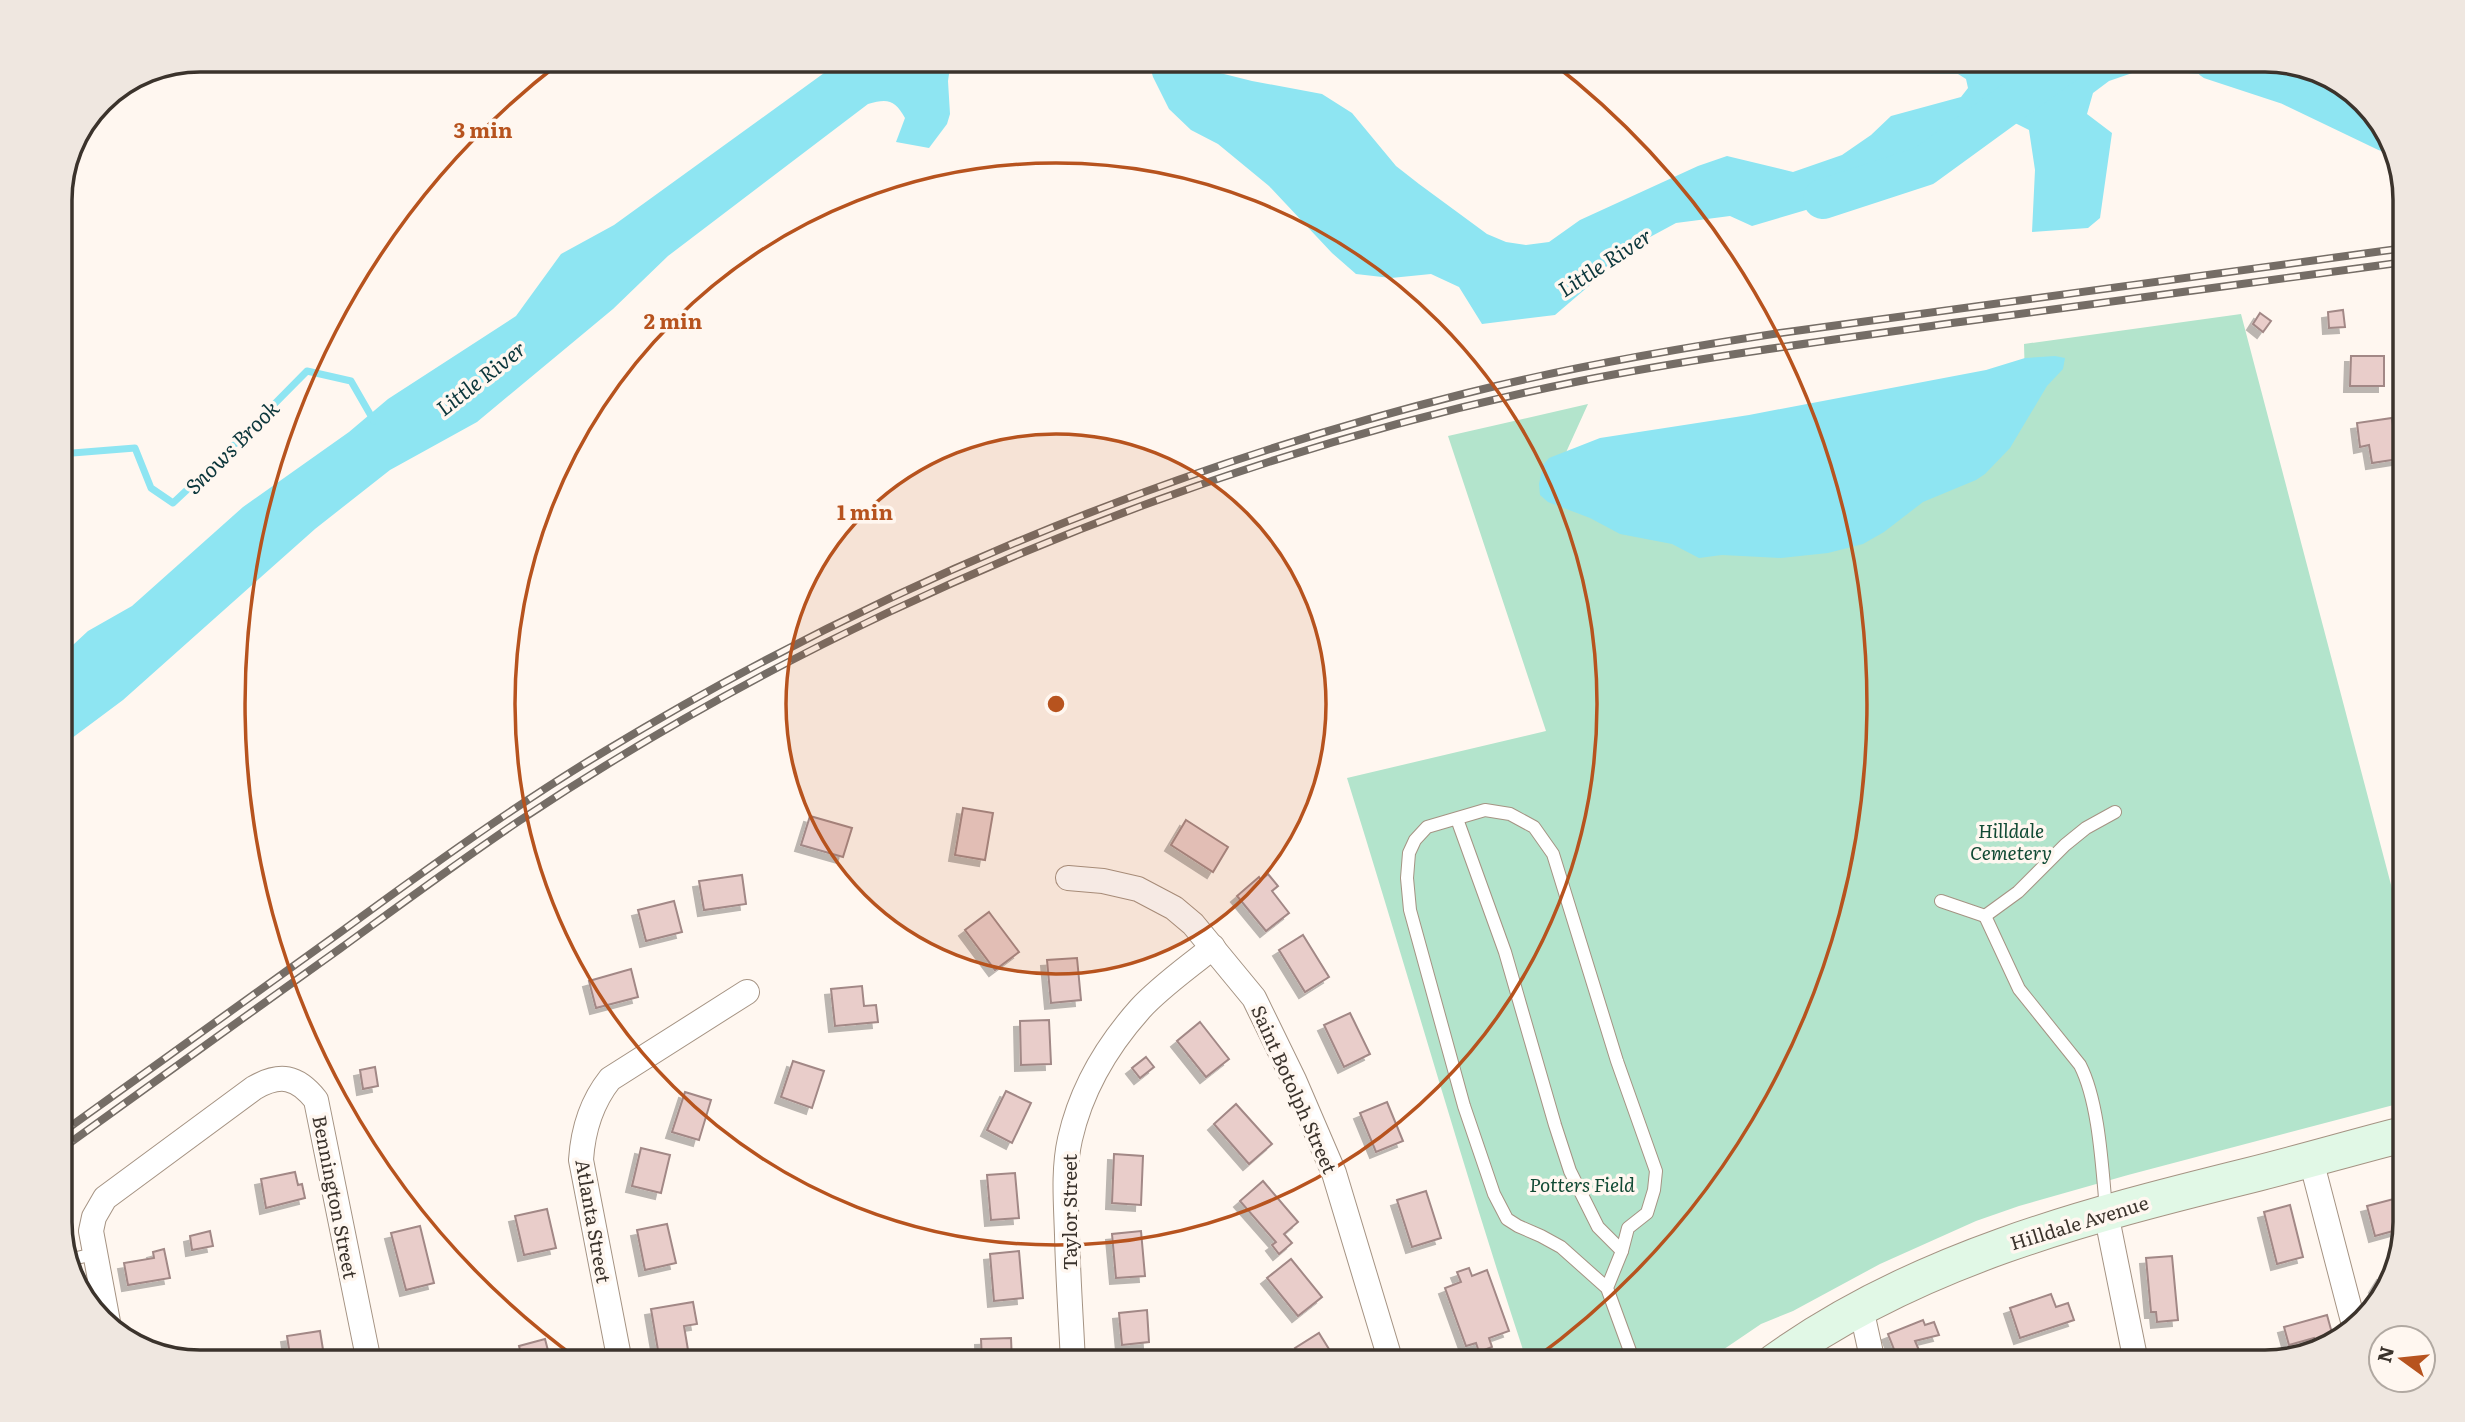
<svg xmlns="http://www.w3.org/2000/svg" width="2465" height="1422" font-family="Literata,serif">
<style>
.green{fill:#b3e4cc}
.water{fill:#8ee5f2}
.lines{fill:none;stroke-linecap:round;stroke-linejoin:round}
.stream{stroke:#8ee5f2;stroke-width:7}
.river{stroke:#8ee5f2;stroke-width:40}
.building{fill:#e9cdca;stroke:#a28886;stroke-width:2;filter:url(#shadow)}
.service-casing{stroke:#a59383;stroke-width:14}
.minor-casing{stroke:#a59383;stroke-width:26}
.secondary-casing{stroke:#a59383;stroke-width:37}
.service{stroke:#fff;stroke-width:12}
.minor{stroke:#fff;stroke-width:24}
.secondary{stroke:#e1f8e6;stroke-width:35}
.rail-casing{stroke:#756d66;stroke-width:8}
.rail{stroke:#fff7f0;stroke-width:5;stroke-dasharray:16;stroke-linecap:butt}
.ring{fill:none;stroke:#b7531e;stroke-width:3.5}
.labels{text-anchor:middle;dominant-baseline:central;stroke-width:7;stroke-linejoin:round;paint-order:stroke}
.park-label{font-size:19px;font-style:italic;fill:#114a34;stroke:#fff7f0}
.street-label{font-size:19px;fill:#3b332c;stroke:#fff7f0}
.water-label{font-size:21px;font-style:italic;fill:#0b363b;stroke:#fff7f0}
.rim{fill:none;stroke:#3b332c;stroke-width:3.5}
.centre{fill:#b7531e;stroke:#fff7f0;stroke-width:3.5}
.ring-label{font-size:21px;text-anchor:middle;font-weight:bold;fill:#b7531e;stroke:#fff7f0;stroke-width:7;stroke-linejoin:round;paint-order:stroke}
</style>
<defs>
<filter id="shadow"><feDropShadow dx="-6" dy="6" stdDeviation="0" flood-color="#0004"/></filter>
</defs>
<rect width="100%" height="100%" fill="#fff7f0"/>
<path class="green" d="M 2241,314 L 2405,938 L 2405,1102 L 2128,1175 L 2019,1206 L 1976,1221 L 1880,1264 L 1793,1311 L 1761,1324 L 1705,1362 L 1527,1362 C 1463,1169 1408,973 1347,778 L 1546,731 L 1448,436 L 1588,404 L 1553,481 L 2025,381 L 2024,344 Z"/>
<g class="water">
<path d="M 842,60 L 951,60 L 948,81 L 950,114 L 947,124 L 929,148 L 896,142 L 905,118 C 895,100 888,98 868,104 L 668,256 L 613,309 L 477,422 L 390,470 L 315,529 L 123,700 L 60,747 L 60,657 L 88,631 L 132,606 L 243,507 L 349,432 L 388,399 L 516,316 L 561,254 L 614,225 Z"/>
<path d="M 1148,60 L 1201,60 L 1220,73 L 1252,81 L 1322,94 L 1352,113 L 1396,166 L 1419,184 L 1487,234 L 1506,242 L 1526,245 L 1549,242 L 1580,220 L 1698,166 L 1727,156 L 1793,172 L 1842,155 L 1871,135 L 1891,116 L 1961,97 L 1968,88 L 1966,79 L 1958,74 L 1895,73 L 1875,60 L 2234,60 L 2233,68 L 2216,75 L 2141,70 L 2109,81 L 2093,93 L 2087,114 L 2112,133 L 2100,218 L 2088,228 L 2032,232 L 2035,170 L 2029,130 L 2015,123 L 1999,123 L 1942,143 L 1850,197 L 1752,226 L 1730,216 L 1676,223 L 1639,243 L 1555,315 L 1482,324 L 1459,287 L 1431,274 L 1391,278 L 1356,274 L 1332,253 L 1269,186 L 1218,144 L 1191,130 L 1169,109 L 1153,77 Z"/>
<path d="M 2055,356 L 2065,358 L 2063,369 L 2047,386 L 2010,448 L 1985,474 L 1976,480 L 1923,502 L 1884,532 L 1863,544 L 1828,553 L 1781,558 L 1722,555 L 1699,558 L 1672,544 L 1620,534 L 1590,518 L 1548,502 L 1540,495 L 1539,484 L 1543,465 L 1549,458 L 1600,438 L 1749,415 L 1986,370 L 2025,358 Z"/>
</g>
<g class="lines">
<path class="stream" d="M 60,454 L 135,448 L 151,488 L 173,503 L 223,456 L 307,371 L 351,381 L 374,421"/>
<g class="river">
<path d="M 2213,60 L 2289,85 L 2387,132"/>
<path d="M 1823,199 L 1924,166 L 2070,60"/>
</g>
</g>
<g class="building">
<path d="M 2343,310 L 2345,327 L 2329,328 L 2328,312 Z"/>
<path d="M 2260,313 L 2271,321 L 2263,332 L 2253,324 Z"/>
<path d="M 2351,356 L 2384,356 L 2384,386 L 2350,386 Z"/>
<path d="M 2392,418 L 2395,439 L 2403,438 L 2405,458 L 2372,463 L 2369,445 L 2360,447 L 2357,423 Z"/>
<path d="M 963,808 L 993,813 L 985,860 L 955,855 Z"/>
<path d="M 810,816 L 852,828 L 843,857 L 801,845 Z"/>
<path d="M 1186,820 L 1228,847 L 1213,872 L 1171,845 Z"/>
<path d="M 1268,874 L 1278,886 L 1272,891 L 1289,913 L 1266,931 L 1237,896 L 1259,877 L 1261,880 Z"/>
<path d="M 742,875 L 746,904 L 704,910 L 699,881 Z"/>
<path d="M 674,901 L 682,932 L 646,941 L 638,910 Z"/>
<path d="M 989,912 L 1019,952 L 995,970 L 965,930 Z"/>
<path d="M 1303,935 L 1329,977 L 1305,992 L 1279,950 Z"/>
<path d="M 1077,958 L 1081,1000 L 1051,1003 L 1047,960 Z"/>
<path d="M 631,969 L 638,997 L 596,1008 L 589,981 Z"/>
<path d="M 862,986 L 864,1006 L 876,1005 L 878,1022 L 835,1026 L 831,989 Z"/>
<path d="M 1350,1013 L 1370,1054 L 1344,1067 L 1324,1025 Z"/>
<path d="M 1049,1020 L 1051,1064 L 1021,1065 L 1020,1021 Z"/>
<path d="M 1200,1022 L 1229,1059 L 1206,1077 L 1177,1041 Z"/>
<path d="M 1146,1057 L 1154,1067 L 1140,1078 L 1132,1068 Z"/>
<path d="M 793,1061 L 824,1071 L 812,1108 L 781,1097 Z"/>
<path d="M 375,1067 L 378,1086 L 363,1089 L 360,1070 Z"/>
<path d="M 1006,1091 L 1031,1103 L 1012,1143 L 987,1130 Z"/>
<path d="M 685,1092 L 711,1100 L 699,1140 L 672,1132 Z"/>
<path d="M 1387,1102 L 1403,1141 L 1376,1152 L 1360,1113 Z"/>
<path d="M 1236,1104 L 1272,1144 L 1249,1164 L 1214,1124 Z"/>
<path d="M 641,1148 L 670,1155 L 661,1193 L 632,1186 Z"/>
<path d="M 1114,1154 L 1143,1156 L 1141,1205 L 1112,1203 Z"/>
<path d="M 295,1172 L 298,1185 L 302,1184 L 305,1198 L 266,1208 L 261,1179 Z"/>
<path d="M 1015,1173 L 1019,1218 L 991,1220 L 987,1175 Z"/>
<path d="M 1263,1181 L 1298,1222 L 1284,1234 L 1292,1243 L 1279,1254 L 1272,1245 L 1276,1242 L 1240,1201 Z"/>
<path d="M 1426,1191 L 1441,1238 L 1412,1247 L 1397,1200 Z"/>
<path d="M 2405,1196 L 2404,1228 L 2375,1236 L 2367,1206 Z"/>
<path d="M 2290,1205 L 2303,1257 L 2277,1264 L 2264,1212 Z"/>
<path d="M 547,1209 L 556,1248 L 524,1255 L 515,1216 Z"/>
<path d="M 667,1224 L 676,1263 L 645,1270 L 637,1230 Z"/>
<path d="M 420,1226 L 434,1283 L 406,1290 L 391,1233 Z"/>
<path d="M 210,1231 L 213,1246 L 192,1250 L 190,1236 Z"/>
<path d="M 1141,1231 L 1145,1276 L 1116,1278 L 1112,1234 Z"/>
<path d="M 164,1249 L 170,1278 L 128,1285 L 124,1263 L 154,1258 L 153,1252 Z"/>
<path d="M 1019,1251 L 1023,1298 L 994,1301 L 990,1254 Z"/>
<path d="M 2172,1256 L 2178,1320 L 2157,1322 L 2156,1312 L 2151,1312 L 2146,1258 Z"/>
<path d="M 1291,1259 L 1322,1297 L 1298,1316 L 1267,1278 Z"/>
<path d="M 1469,1268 L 1472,1276 L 1487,1270 L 1509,1331 L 1489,1338 L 1492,1347 L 1479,1352 L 1476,1343 L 1466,1346 L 1445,1288 L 1461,1282 L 1457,1272 Z"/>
<path d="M 2383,1274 L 2391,1278 L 2386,1293 L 2375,1287 Z"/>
<path d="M 2051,1294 L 2056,1307 L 2068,1303 L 2074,1320 L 2020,1338 L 2010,1308 Z"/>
<path d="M 693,1302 L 697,1324 L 684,1326 L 690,1362 L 660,1362 L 651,1309 Z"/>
<path d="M 1147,1310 L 1149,1342 L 1122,1345 L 1119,1313 Z"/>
<path d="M 2327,1315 L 2335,1344 L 2317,1349 L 2314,1338 L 2289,1345 L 2284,1327 Z"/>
<path d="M 1923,1320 L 1925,1325 L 1934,1322 L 1939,1335 L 1915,1341 L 1921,1355 L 1899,1362 L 1888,1334 Z"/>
<path d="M 320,1331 L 325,1362 L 291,1362 L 287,1336 Z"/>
<path d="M 1319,1333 L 1337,1362 L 1304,1362 L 1295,1348 Z"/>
<path d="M 1011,1338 L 1012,1362 L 982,1362 L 981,1339 Z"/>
<path d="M 545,1339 L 551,1362 L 523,1362 L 519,1346 Z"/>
</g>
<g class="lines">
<g class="service-casing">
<g id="service">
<path d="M 1457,819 L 1505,952 L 1555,1125 L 1570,1171 L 1598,1227 L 1622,1251"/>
<path d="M 1941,901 L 1985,916 L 2018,892 L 2065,845 L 2086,828 L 2115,812"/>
<path d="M 1985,916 L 2019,989 L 2080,1065 C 2099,1102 2102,1167 2106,1209"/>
<path d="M 68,1260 L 94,1254"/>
<path d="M 1607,1288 L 1622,1251 L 1628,1228 L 1647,1213 L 1654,1190 L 1656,1171 L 1617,1061 L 1553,854 L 1534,827 L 1510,814 L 1485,810 L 1427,827 L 1415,840 L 1409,853 L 1407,878 L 1410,910 L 1464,1106 L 1494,1194 L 1507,1219 L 1518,1226 L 1541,1236 L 1561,1247 L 1607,1288 L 1634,1362"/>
</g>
</g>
<g class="minor-casing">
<g id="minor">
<path d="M 1068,878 L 1103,881 L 1138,889 L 1174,908 L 1193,924 L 1254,998 L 1294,1080 L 1334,1173 L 1391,1362"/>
<path d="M 2311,1160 L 2354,1325"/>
<path d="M 2106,1213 L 2136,1362"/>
<path d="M 1861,1308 L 1873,1362"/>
<path d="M 108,1322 L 91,1231 L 94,1217 L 105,1198 L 254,1088 C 280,1073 297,1076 316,1100 L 369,1362"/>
<path d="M 620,1362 L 581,1160 C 583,1129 591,1103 610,1079 L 747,992"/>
<path d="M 1073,1362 C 1071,1320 1068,1277 1067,1235 C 1066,1203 1063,1170 1070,1139 C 1081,1090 1107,1046 1140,1009 C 1161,986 1189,967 1213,947"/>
</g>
</g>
<g class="secondary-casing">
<path id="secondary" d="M 1774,1362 C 1915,1260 2085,1216 2251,1175 C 2303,1162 2354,1147 2405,1134"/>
</g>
<use href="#service" class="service"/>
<use href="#minor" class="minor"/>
<use href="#secondary" class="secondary"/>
<g class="rail-casing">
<g id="rail">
<path d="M 60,1134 C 154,1066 248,999 342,931 C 428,868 514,806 605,751 C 873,589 1163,469 1467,393 C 1570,367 1675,349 1780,333 L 2405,248"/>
<path d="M 60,1150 C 153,1083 247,1015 341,948 C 400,905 458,862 519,821 C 636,743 760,673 887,613 C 1107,509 1341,429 1580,381 C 1706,356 1833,340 1960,322 C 2108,302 2257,282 2405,262"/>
</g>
</g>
<use href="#rail" class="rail"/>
</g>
<circle cx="1056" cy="704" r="270" fill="#b7531e" fill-opacity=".12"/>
<g class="ring">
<circle cx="1056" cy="704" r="270"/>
<circle cx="1056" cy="704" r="541"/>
<path d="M579 1360A811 811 0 0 1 562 61M1550 61A811 811 0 0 1 1533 1360"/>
</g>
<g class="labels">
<g class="park-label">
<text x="2011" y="830">Hilldale<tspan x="2011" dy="22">Cemetery</tspan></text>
<text x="1582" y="1184">Potters Field</text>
</g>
<g class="street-label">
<text transform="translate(1295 1089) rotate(66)">Saint Botolph Street</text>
<text transform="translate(336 1197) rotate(79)">Bennington Street</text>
<text transform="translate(1069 1212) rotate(-90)">Taylor Street</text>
<text transform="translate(594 1221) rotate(80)">Atlanta Street</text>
<text transform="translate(2079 1222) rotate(-17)">Hilldale Avenue</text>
</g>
<g class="water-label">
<text transform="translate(1604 261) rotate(-33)">Little River</text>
<text transform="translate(480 377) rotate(-38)">Little River</text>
<text transform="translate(231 446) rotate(-45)">Snows Brook</text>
</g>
</g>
<path d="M0 0H2465V1422H0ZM200 72H2265A128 128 0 0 1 2393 200V1222A128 128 0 0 1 2265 1350H200A128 128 0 0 1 72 1222V200A128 128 0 0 1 200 72Z" fill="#efe7e0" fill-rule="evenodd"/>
<path class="rim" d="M200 72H2265A128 128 0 0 1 2393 200V1222A128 128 0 0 1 2265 1350H200A128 128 0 0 1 72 1222V200A128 128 0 0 1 200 72Z"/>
<circle cx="1056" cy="704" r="10" class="centre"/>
<g class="ring-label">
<text x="483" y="138">3 min</text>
<text x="673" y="329">2 min</text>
<text x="865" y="520">1 min</text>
</g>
<g transform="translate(2402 1359) rotate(285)"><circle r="33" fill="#fff7f0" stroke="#b1a9a2" stroke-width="2"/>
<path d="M0-5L12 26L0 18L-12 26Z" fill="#b7531e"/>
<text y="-10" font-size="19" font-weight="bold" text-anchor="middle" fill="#3b332c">N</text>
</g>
</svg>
